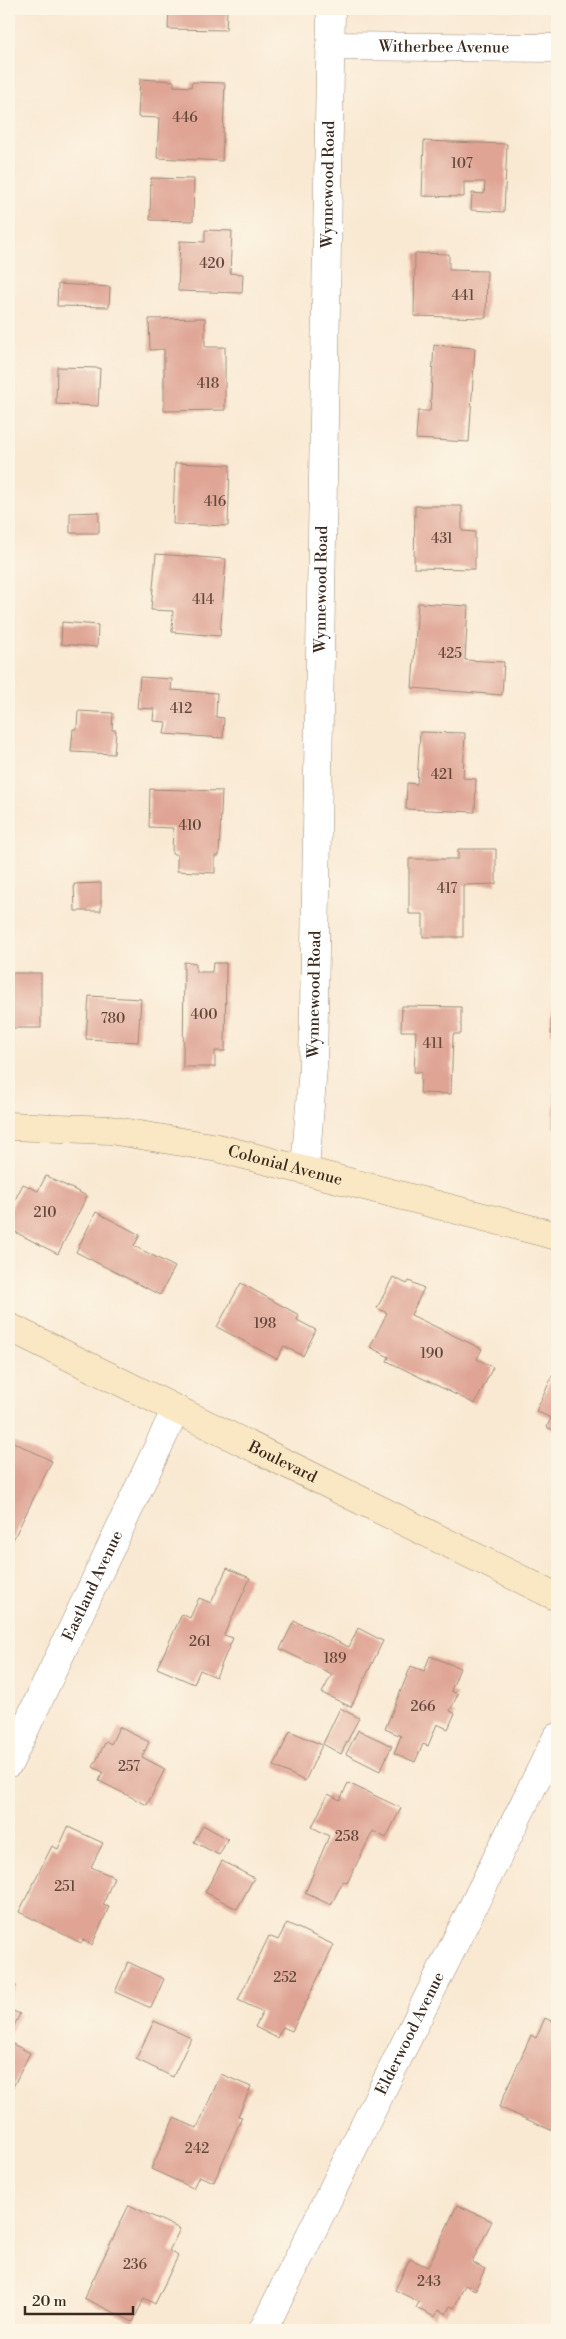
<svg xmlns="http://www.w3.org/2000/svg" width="566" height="2339" font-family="'Libre Bodoni',serif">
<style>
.building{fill:#dfa494}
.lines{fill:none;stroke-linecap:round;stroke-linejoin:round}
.street-casing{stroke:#9a8a78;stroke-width:29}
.secondary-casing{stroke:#9a8a78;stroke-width:29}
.street{stroke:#fff;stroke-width:28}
.secondary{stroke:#fae7c3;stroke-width:28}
.labels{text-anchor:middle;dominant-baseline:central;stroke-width:4.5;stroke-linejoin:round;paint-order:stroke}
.number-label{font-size:14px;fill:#64483c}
.street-label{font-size:16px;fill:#3b2a1e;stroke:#fcf5e5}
</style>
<rect width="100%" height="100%" fill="#fcf5e5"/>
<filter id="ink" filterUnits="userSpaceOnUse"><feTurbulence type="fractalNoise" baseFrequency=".02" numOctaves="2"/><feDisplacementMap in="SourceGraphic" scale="10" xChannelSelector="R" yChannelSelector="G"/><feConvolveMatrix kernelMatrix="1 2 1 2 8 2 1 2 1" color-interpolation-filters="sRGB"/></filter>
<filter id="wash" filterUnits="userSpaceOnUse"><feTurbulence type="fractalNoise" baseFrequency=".0096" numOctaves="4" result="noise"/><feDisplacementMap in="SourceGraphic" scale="20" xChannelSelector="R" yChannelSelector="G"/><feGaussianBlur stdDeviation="1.12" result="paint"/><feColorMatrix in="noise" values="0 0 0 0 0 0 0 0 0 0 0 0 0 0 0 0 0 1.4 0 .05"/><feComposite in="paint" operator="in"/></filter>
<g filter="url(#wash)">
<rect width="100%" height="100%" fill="#f9e9d3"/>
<g id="blocks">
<g class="building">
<path d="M 169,9 L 227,9 L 226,30 L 168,29 Z"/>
<path d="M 140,79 L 174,81 L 174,86 L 191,87 L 192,82 L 225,83 L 222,161 L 157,158 L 159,118 L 138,117 Z"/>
<path d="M 424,141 L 507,144 L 504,212 L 471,210 L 472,193 L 484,194 L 485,182 L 464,182 L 464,197 L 422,196 Z"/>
<path d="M 151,178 L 194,179 L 193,221 L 150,220 Z"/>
<path d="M 205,230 L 232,231 L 230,273 L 243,274 L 242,293 L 178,291 L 180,241 L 205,242 Z"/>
<path d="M 415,253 L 449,254 L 449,270 L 487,271 L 486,318 L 414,316 Z"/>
<path d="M 58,284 L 110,287 L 109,307 L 57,306 Z"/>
<path d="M 205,318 L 205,347 L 225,347 L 225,410 L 164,411 L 164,349 L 150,350 L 149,319 Z"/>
<path d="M 434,345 L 475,348 L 469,442 L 416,439 L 418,411 L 430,411 Z"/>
<path d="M 57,367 L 100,368 L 98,406 L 56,404 Z"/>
<path d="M 175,463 L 230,465 L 228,526 L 173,524 Z"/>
<path d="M 415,506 L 462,506 L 462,531 L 475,532 L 475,569 L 414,568 Z"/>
<path d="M 99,512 L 99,533 L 70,533 L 70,513 Z"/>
<path d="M 156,554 L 226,559 L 220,636 L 172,632 L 173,611 L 151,610 Z"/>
<path d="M 418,603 L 468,606 L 465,660 L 504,662 L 502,695 L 412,688 Z"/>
<path d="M 62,622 L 98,625 L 97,647 L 61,644 Z"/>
<path d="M 140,677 L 172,679 L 171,690 L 217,693 L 216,717 L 224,718 L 223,738 L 164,734 L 166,722 L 153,721 L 154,709 L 137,708 Z"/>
<path d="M 78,711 L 113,713 L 112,730 L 116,730 L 114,754 L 71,752 L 73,729 L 77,729 Z"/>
<path d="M 420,732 L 465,733 L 463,778 L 476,779 L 475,812 L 406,809 L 407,783 L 417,784 Z"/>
<path d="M 150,789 L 222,791 L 219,856 L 215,856 L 215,873 L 177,871 L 177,854 L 172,854 L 173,828 L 149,827 Z"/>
<path d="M 458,849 L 496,849 L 496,884 L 463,885 L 463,937 L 423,937 L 423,914 L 409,914 L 409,859 L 458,859 Z"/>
<path d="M 9,878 L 12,878 L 10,915 L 9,915 Z"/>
<path d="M 101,883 L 101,911 L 75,911 L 74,884 Z"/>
<path d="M 184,962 L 196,963 L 196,972 L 212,972 L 213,963 L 226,963 L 225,1051 L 215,1051 L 215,1067 L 183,1067 Z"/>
<rect x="9" y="973" width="32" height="55"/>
<path d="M 89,996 L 141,999 L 138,1042 L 86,1039 Z"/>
<path d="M 402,1006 L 461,1007 L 461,1034 L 453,1034 L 451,1094 L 420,1093 L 421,1072 L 414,1072 L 416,1031 L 401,1031 Z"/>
<path d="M 552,1006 L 557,1006 L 557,1034 L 551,1034 Z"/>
<path d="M 555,1078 L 557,1078 L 557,1128 L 553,1128 Z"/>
<path d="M 46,1176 L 87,1196 L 58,1254 L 9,1229 L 9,1212 L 23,1184 L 38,1191 Z"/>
<path d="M 96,1212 L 140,1235 L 134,1246 L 175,1267 L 160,1295 L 76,1252 Z"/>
<path d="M 393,1277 L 407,1284 L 409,1281 L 424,1288 L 411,1315 L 482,1349 L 477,1359 L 493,1367 L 475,1404 L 387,1361 L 389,1357 L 370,1347 L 387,1313 L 377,1308 Z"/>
<path d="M 241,1283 L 299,1315 L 297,1320 L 316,1330 L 303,1356 L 284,1346 L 277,1359 L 217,1327 Z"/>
<path d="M 557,1366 L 557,1432 L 547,1427 L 551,1418 L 536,1411 Z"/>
<path d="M 9,1440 L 52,1461 L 11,1544 L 9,1543 Z"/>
<path d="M 227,1568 L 250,1578 L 224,1635 L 233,1638 L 216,1677 L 200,1670 L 194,1684 L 157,1668 L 182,1614 L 190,1618 L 199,1598 L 211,1603 Z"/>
<path d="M 294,1621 L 349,1647 L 358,1628 L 383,1641 L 351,1707 L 322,1693 L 332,1674 L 280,1649 Z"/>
<path d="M 430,1656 L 460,1668 L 451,1691 L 458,1694 L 450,1711 L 455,1713 L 448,1729 L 437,1724 L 428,1746 L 423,1744 L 415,1762 L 394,1753 L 401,1736 L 385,1729 L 411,1666 L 424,1671 Z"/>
<path d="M 340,1708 L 359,1718 L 341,1754 L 323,1744 Z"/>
<path d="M 119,1727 L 149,1742 L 142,1757 L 165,1769 L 147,1805 L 99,1781 L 103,1772 L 93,1767 L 106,1741 L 111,1744 Z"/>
<path d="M 358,1730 L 392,1746 L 380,1771 L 346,1754 Z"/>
<path d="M 290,1731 L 322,1745 L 305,1781 L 274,1766 Z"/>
<path d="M 348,1783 L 401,1808 L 386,1838 L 373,1831 L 347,1883 L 343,1881 L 331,1905 L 305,1893 L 329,1836 L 312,1827 L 328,1794 L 340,1800 Z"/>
<path d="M 203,1825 L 228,1839 L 219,1855 L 194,1842 Z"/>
<path d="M 68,1827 L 103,1843 L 91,1867 L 114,1877 L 103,1905 L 109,1907 L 92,1945 L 83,1940 L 81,1943 L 19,1912 L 52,1846 L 58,1849 Z"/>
<path d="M 222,1861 L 254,1878 L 237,1909 L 205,1892 Z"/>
<path d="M 287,1923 L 334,1945 L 292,2031 L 283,2027 L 277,2038 L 255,2027 L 263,2012 L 238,2000 L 269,1936 L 278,1940 Z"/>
<path d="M 128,1962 L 164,1979 L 151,2008 L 115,1992 Z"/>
<path d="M 9,1982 L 16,1986 L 9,2000 Z"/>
<path d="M 9,2009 L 20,2014 L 9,2036 Z"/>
<path d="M 545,2018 L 557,2024 L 557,2122 L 553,2131 L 499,2107 L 531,2035 L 536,2038 Z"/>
<path d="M 154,2021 L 191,2038 L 173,2077 L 136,2059 Z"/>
<path d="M 9,2042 L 30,2053 L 9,2095 Z"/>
<path d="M 221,2074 L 251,2087 L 238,2116 L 242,2117 L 214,2182 L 199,2176 L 193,2188 L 151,2169 L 174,2118 L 197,2128 Z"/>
<path d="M 129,2205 L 180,2229 L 169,2251 L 178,2256 L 155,2304 L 144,2298 L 133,2322 L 84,2298 Z"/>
<path d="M 457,2205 L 492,2221 L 472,2262 L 485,2269 L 475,2290 L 465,2285 L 454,2308 L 450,2306 L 446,2314 L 438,2310 L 435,2317 L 416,2308 L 419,2302 L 395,2290 L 410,2259 L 428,2267 Z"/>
</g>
</g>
</g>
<g filter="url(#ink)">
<use href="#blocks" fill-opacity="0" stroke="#9a8a78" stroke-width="1"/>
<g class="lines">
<g class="street-casing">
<g id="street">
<path id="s1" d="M 330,46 L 557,48"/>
<path id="s2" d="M 305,1170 L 313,1067 L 331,9"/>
<path id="s3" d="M 9,1763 L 176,1409"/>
<path id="s4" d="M 263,2330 L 557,1737"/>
</g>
</g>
<g class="secondary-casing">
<g id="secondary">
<path id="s5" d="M 9,1126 L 110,1130 L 218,1148 L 557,1236"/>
<path id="s6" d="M 9,1327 L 557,1597"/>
</g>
</g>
<use href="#street" class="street"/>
<use href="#secondary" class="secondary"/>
</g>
</g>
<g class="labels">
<g class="number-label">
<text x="185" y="118">446</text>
<text x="462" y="164">107</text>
<text x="212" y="264">420</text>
<text x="463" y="296">441</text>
<text x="208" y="384">418</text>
<text x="215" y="502">416</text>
<text x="442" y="539">431</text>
<text x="203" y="600">414</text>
<text x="450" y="654">425</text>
<text x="181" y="709">412</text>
<text x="442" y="775">421</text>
<text x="190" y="826">410</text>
<text x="447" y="889">417</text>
<text x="204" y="1015">400</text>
<text x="113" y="1019">780</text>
<text x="433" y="1044">411</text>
<text x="45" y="1213">210</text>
<text x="265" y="1324">198</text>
<text x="432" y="1354">190</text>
<text x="200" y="1642">261</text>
<text x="335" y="1659">189</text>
<text x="423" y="1707">266</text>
<text x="129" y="1767">257</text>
<text x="347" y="1837">258</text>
<text x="65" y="1887">251</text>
<text x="285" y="1978">252</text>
<text x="197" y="2149">242</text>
<text x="135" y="2265">236</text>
<text x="429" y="2282">243</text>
</g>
<g class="street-label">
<text stroke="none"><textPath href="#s1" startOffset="114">Witherbee Avenue</textPath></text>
<text stroke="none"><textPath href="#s2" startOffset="986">Wynnewood Road</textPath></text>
<text stroke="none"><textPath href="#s2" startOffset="581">Wynnewood Road</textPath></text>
<text stroke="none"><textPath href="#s2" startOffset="176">Wynnewood Road</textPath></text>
<text stroke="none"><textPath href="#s5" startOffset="280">Colonial Avenue</textPath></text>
<text stroke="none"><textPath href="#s6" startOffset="305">Boulevard</textPath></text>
<text stroke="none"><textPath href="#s3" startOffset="196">Eastland Avenue</textPath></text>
<text stroke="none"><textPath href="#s4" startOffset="331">Elderwood Avenue</textPath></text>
</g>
</g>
<rect width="566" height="2339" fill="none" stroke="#fcf5e5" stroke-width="30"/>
<path d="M25 2306v8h108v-8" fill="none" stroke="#3b2a1e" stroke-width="2.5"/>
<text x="32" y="2306" font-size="15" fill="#3b2a1e" stroke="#fcf5e5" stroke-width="4" paint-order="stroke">20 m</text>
</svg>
